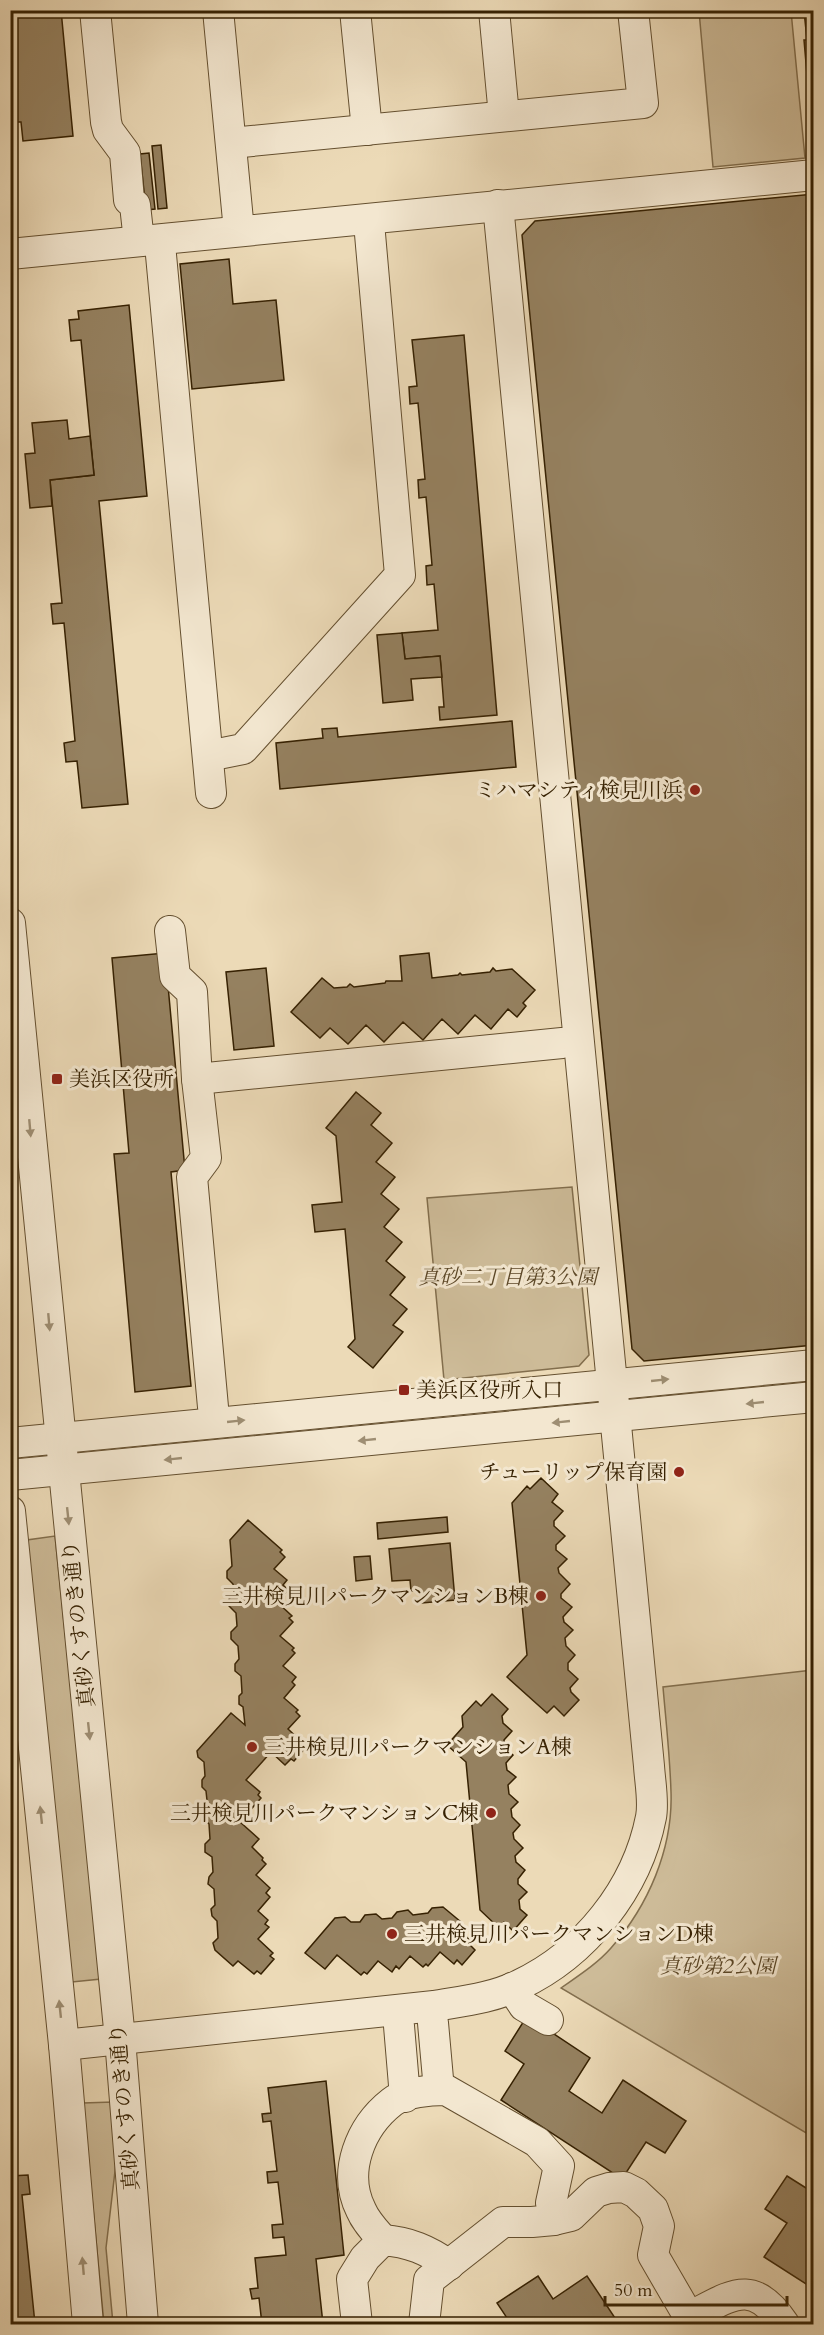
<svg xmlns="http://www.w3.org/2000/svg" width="824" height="2335" font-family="Cardo,'Noto Serif JP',serif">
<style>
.green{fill:#cdbb98;stroke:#826e4d;stroke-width:1.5}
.building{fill:#958160;stroke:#362102;stroke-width:1.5}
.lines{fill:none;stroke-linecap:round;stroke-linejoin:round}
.minor-casing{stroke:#644f2f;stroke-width:32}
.minor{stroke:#f3e7d0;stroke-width:30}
.oneway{fill:#9e8e73}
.poi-dot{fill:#8f2418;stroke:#f3e7d0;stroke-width:2}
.labels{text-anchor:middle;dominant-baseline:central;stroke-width:6;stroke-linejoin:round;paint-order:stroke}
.poi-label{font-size:21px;fill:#362102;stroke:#f3e7d0;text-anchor:end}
.park-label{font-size:21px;font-style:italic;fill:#5c4828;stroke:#f3e7d0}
.street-label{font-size:21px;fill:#362102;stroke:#f3e7d0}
</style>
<rect width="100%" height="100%" fill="#ecdab7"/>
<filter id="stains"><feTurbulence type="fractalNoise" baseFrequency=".00333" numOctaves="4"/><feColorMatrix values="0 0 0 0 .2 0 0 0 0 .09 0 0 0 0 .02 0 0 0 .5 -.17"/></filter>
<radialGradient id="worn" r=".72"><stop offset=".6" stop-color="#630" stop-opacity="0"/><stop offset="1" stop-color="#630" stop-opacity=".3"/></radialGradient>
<g class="green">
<path d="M 699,11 L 791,11 L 805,158 L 713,167 Z"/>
<path d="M 572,1187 L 589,1355 L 579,1366 L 444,1380 L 427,1198 Z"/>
<path d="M 813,1378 L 813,1385 L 670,1399 L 667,1396 L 667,1393 Z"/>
<path d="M 55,1536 L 101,1979 L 72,1982 L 27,1540 Z"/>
<path d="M 813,1670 L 814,1670 L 813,2137 L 561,1988 C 578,1976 597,1964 611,1948 C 648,1906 673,1849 671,1792 C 670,1757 666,1722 663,1687 Z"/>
<path d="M 113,2102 L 117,2154 L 106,2248 L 113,2324 L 104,2324 L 83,2103 Z"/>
</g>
<g class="building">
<path d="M 10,10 L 61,10 L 73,136 L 23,141 L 21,122 L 16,122 L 15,76 L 10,76 L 10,60 L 15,60 Z"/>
<path d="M 814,10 L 814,109 L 812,85 L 808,86 L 804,40 L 807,40 L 804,11 Z"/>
<path d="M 161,145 L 167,208 L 158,209 L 152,146 Z"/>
<path d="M 149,153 L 155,209 L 146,210 L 140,154 Z"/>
<path d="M 814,194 L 814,1345 L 644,1361 L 632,1349 L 522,235 L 535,221 Z"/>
<path d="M 229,259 L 233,304 L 276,300 L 284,380 L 192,389 L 180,264 Z"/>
<path d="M 129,305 L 147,496 L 99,501 L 128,804 L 82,808 L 77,761 L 66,762 L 64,743 L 75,741 L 64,623 L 53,624 L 51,604 L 62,603 L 50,480 L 94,475 L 81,340 L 71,341 L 69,320 L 79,319 L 78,311 Z"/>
<path d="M 464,335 L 497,715 L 440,720 L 439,707 L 444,707 L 440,656 L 405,659 L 402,633 L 438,630 L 434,584 L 427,585 L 426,566 L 432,565 L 426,497 L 419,498 L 418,480 L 425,479 L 418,403 L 410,404 L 409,387 L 417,386 L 412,340 Z"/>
<path d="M 67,420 L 69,439 L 90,436 L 94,475 L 50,480 L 52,506 L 30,508 L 25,454 L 35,453 L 32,423 Z"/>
<path d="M 402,633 L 405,659 L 440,656 L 442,677 L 411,679 L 413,700 L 383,703 L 377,635 Z"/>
<path d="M 512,721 L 516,767 L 280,789 L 276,743 L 323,738 L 322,729 L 337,728 L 338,737 Z"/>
<path d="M 165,953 L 185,1170 L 171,1172 L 191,1386 L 135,1392 L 114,1154 L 129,1153 L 112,958 Z"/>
<path d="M 429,953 L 432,978 L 458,975 L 460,973 L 462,975 L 490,972 L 493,968 L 496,971 L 512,969 L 535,990 L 523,1003 L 526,1006 L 517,1017 L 508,1009 L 491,1029 L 475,1015 L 458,1034 L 442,1019 L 423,1040 L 403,1022 L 384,1042 L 366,1025 L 348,1044 L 330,1028 L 320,1038 L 291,1012 L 322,978 L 334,988 L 347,987 L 350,984 L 354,987 L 385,983 L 386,981 L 402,981 L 400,956 Z"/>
<path d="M 266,968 L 274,1046 L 234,1050 L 226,972 Z"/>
<path d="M 356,1092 L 381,1113 L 371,1125 L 392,1143 L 376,1162 L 395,1177 L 381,1194 L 399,1209 L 384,1227 L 402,1242 L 386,1261 L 405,1277 L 390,1295 L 407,1309 L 393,1325 L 403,1332 L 373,1368 L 348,1347 L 355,1339 L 345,1229 L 315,1232 L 312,1205 L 342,1202 L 336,1136 L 326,1128 Z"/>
<path d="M 541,1478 L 558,1494 L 552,1502 L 563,1511 L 554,1521 L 554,1526 L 565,1536 L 556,1545 L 556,1550 L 567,1559 L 558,1568 L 559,1573 L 570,1584 L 561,1594 L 561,1598 L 572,1607 L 563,1617 L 564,1622 L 573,1630 L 565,1638 L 566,1646 L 575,1655 L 568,1663 L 568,1670 L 578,1679 L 570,1688 L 571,1692 L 579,1700 L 564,1716 L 554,1706 L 547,1713 L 507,1677 L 527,1655 L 512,1503 L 527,1486 L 530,1489 Z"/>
<path d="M 447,1517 L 448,1532 L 378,1539 L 377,1523 Z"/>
<path d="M 248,1520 L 282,1550 L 280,1552 L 285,1557 L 274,1569 L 287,1580 L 283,1585 L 288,1590 L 277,1602 L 292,1616 L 289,1618 L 293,1622 L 280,1636 L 294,1648 L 292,1650 L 295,1653 L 283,1666 L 296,1677 L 292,1682 L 295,1685 L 284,1698 L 298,1710 L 296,1712 L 300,1716 L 288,1729 L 303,1743 L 301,1745 L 305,1748 L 294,1761 L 291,1759 L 285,1765 L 271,1752 L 246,1780 L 260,1792 L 258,1795 L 261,1798 L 240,1822 L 259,1839 L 252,1847 L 263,1858 L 262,1860 L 266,1864 L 256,1875 L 270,1888 L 266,1893 L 270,1897 L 258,1911 L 268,1920 L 265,1924 L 269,1927 L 258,1939 L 273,1953 L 270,1956 L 274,1959 L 261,1974 L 257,1971 L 254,1974 L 238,1961 L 233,1966 L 215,1950 L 213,1943 L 218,1938 L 217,1921 L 212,1916 L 211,1909 L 215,1905 L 214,1889 L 208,1884 L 209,1877 L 213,1872 L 212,1857 L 205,1852 L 205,1844 L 210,1839 L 209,1824 L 205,1820 L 205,1813 L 208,1810 L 206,1791 L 202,1787 L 202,1780 L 205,1776 L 204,1762 L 198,1757 L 197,1751 L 231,1713 L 245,1725 L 243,1707 L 239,1704 L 239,1696 L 242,1693 L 241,1676 L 235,1671 L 235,1664 L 239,1659 L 238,1646 L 231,1639 L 231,1632 L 237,1626 L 236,1613 L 229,1606 L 229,1599 L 234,1593 L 233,1584 L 227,1578 L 227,1571 L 232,1566 L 230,1540 Z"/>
<path d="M 450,1543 L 455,1600 L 422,1603 L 421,1590 L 411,1591 L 410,1580 L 392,1581 L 389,1549 Z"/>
<path d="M 370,1556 L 372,1579 L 356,1581 L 354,1557 Z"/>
<path d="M 492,1694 L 508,1709 L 502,1716 L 503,1723 L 512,1731 L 504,1740 L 505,1748 L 513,1755 L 506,1763 L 507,1770 L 516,1777 L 508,1785 L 509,1794 L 518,1802 L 511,1809 L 512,1817 L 520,1825 L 513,1833 L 514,1839 L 523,1848 L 515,1856 L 516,1862 L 525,1870 L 518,1879 L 518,1884 L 527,1892 L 519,1900 L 520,1909 L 527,1915 L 513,1931 L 504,1922 L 499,1928 L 480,1910 L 466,1762 L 447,1745 L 463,1727 L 462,1716 L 476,1701 L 481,1706 Z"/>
<path d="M 443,1907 L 461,1922 L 456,1927 L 472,1942 L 470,1945 L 475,1950 L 462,1965 L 457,1960 L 454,1964 L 440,1952 L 428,1966 L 426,1964 L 423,1967 L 410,1956 L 399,1969 L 396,1966 L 392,1972 L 378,1961 L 367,1974 L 364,1972 L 361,1975 L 337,1955 L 325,1969 L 305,1953 L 335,1918 L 345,1917 L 351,1922 L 360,1922 L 365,1915 L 376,1914 L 382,1919 L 392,1918 L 397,1912 L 408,1910 L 413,1915 L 428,1913 L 432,1908 Z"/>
<path d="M 527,2016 L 590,2058 L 569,2091 L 602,2113 L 623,2080 L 686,2121 L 665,2153 L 646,2142 L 622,2179 L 501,2100 L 524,2064 L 505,2051 Z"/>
<path d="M 326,2081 L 344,2255 L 316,2259 L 323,2324 L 262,2324 L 259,2298 L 252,2299 L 250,2289 L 258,2288 L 255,2258 L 286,2255 L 284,2237 L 273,2238 L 272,2225 L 283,2224 L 278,2182 L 268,2183 L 267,2172 L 277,2171 L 271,2121 L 263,2122 L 262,2114 L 271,2113 L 268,2088 Z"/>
<path d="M 28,2175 L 30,2194 L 22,2195 L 35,2324 L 10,2324 L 10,2176 Z"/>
<path d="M 787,2176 L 814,2193 L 814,2289 L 764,2257 L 787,2223 L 765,2209 Z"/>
<path d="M 538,2276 L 553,2299 L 587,2276 L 619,2324 L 511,2324 L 497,2303 Z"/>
</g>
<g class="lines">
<g class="minor-casing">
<g id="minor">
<path d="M 95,10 L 106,122 L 108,130 L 125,153 L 129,200 L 135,205 L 139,241"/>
<path d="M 218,10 L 239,231"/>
<path d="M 355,10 L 367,130"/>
<path d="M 494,10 L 504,116"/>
<path d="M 231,143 L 643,103 L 633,10"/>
<path d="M 10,254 L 814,175"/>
<path d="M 161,255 L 211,793"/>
<path d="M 208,756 L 243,749 L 400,575 L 370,234"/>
<path d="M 10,923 L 120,2039 L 143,2324"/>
<path d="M 170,931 L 175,976 L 192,992 L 197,1079 L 206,1158 L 192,1177 L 213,1407"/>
<path d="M 197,1079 L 562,1043"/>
<path d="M 10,1443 L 814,1365"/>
<path d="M 10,1475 L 814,1397"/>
<path d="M 10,1511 L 64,2045 L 88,2324"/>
<path d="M 512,1988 L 524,2006 L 548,2020"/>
<path d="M 433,2023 L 439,2090"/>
<path d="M 399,2026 L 405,2097"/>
<path d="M 64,2045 L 434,2006 C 463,2001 493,1998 519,1985 C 585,1954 637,1889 651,1817 C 654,1802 650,1782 649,1766 L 498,205"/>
<path d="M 383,2240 C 375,2231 366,2222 361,2210 C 342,2172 360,2127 392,2102 C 405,2092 430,2090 446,2090 L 537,2142 L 559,2166 L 551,2203 L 554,2220"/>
<path d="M 689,2317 C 731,2296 752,2276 784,2324"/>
<path d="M 357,2324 L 352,2279 L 365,2258 L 383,2240 C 409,2242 428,2250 449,2265"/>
<path d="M 424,2324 L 429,2280 L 503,2222 L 532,2222 L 554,2220 L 571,2216 L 596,2192 L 609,2188 L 624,2187 L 636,2193 L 653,2209 L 659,2226 L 653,2255 L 693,2324"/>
</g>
</g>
<use href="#minor" class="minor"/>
</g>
<defs><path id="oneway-solid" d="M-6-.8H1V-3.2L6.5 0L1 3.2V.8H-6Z" transform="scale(1.5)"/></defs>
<g class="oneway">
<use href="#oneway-solid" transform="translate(30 1128) rotate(85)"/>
<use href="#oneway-solid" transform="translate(49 1322) rotate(85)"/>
<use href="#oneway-solid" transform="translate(660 1380) rotate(-6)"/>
<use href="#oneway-solid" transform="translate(755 1403) rotate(174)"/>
<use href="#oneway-solid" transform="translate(236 1421) rotate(-6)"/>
<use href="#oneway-solid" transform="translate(561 1422) rotate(174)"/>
<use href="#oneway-solid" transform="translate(367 1440) rotate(174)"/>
<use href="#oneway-solid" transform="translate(173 1459) rotate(174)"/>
<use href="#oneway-solid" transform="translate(68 1516) rotate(84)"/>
<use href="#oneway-solid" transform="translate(89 1731) rotate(84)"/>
<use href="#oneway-solid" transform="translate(41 1815) rotate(-96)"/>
<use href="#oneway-solid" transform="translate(60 2009) rotate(-96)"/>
<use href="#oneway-solid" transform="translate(83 2266) rotate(-95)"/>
</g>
<g class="poi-dot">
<circle cx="695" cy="790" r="6"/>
<rect x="51" y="1073" width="12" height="12" rx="3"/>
<rect x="398" y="1384" width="12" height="12" rx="3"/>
<circle cx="679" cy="1472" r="6"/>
<circle cx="541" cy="1596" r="6"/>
<circle cx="252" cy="1747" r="6"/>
<circle cx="491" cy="1813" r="6"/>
<circle cx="392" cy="1934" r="6"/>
</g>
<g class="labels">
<g class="poi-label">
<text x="683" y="790">ミハマシティ検見川浜</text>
<text x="69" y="1079" text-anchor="start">美浜区役所</text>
<text x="416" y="1390" text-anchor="start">美浜区役所入口</text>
<text x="667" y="1472">チューリップ保育園</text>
<text x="529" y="1596">三井検見川パークマンションB棟</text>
<text x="264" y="1747" text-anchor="start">三井検見川パークマンションA棟</text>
<text x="479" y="1813">三井検見川パークマンションC棟</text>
<text x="404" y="1934" text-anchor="start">三井検見川パークマンションD棟</text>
</g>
<g class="park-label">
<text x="508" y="1277">真砂二丁目第3公園</text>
<text x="718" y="1966">真砂第2公園</text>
</g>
<g class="street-label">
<text transform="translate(79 1624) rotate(-96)">真砂くすのき通り</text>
<text transform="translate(125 2107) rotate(-95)">真砂くすのき通り</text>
</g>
</g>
<rect width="824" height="2335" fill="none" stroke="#ecdab7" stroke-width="36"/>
<rect x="12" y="12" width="800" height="2311" fill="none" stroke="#362102" stroke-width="3"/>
<rect x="18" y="18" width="788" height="2299" fill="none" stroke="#362102" stroke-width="1.5"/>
<path d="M605 2296v9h182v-9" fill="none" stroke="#362102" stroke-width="3"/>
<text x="614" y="2296" font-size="18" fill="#362102" stroke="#f3e7d0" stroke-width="4.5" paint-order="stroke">50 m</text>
<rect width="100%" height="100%" filter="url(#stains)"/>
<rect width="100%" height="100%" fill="url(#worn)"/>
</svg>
